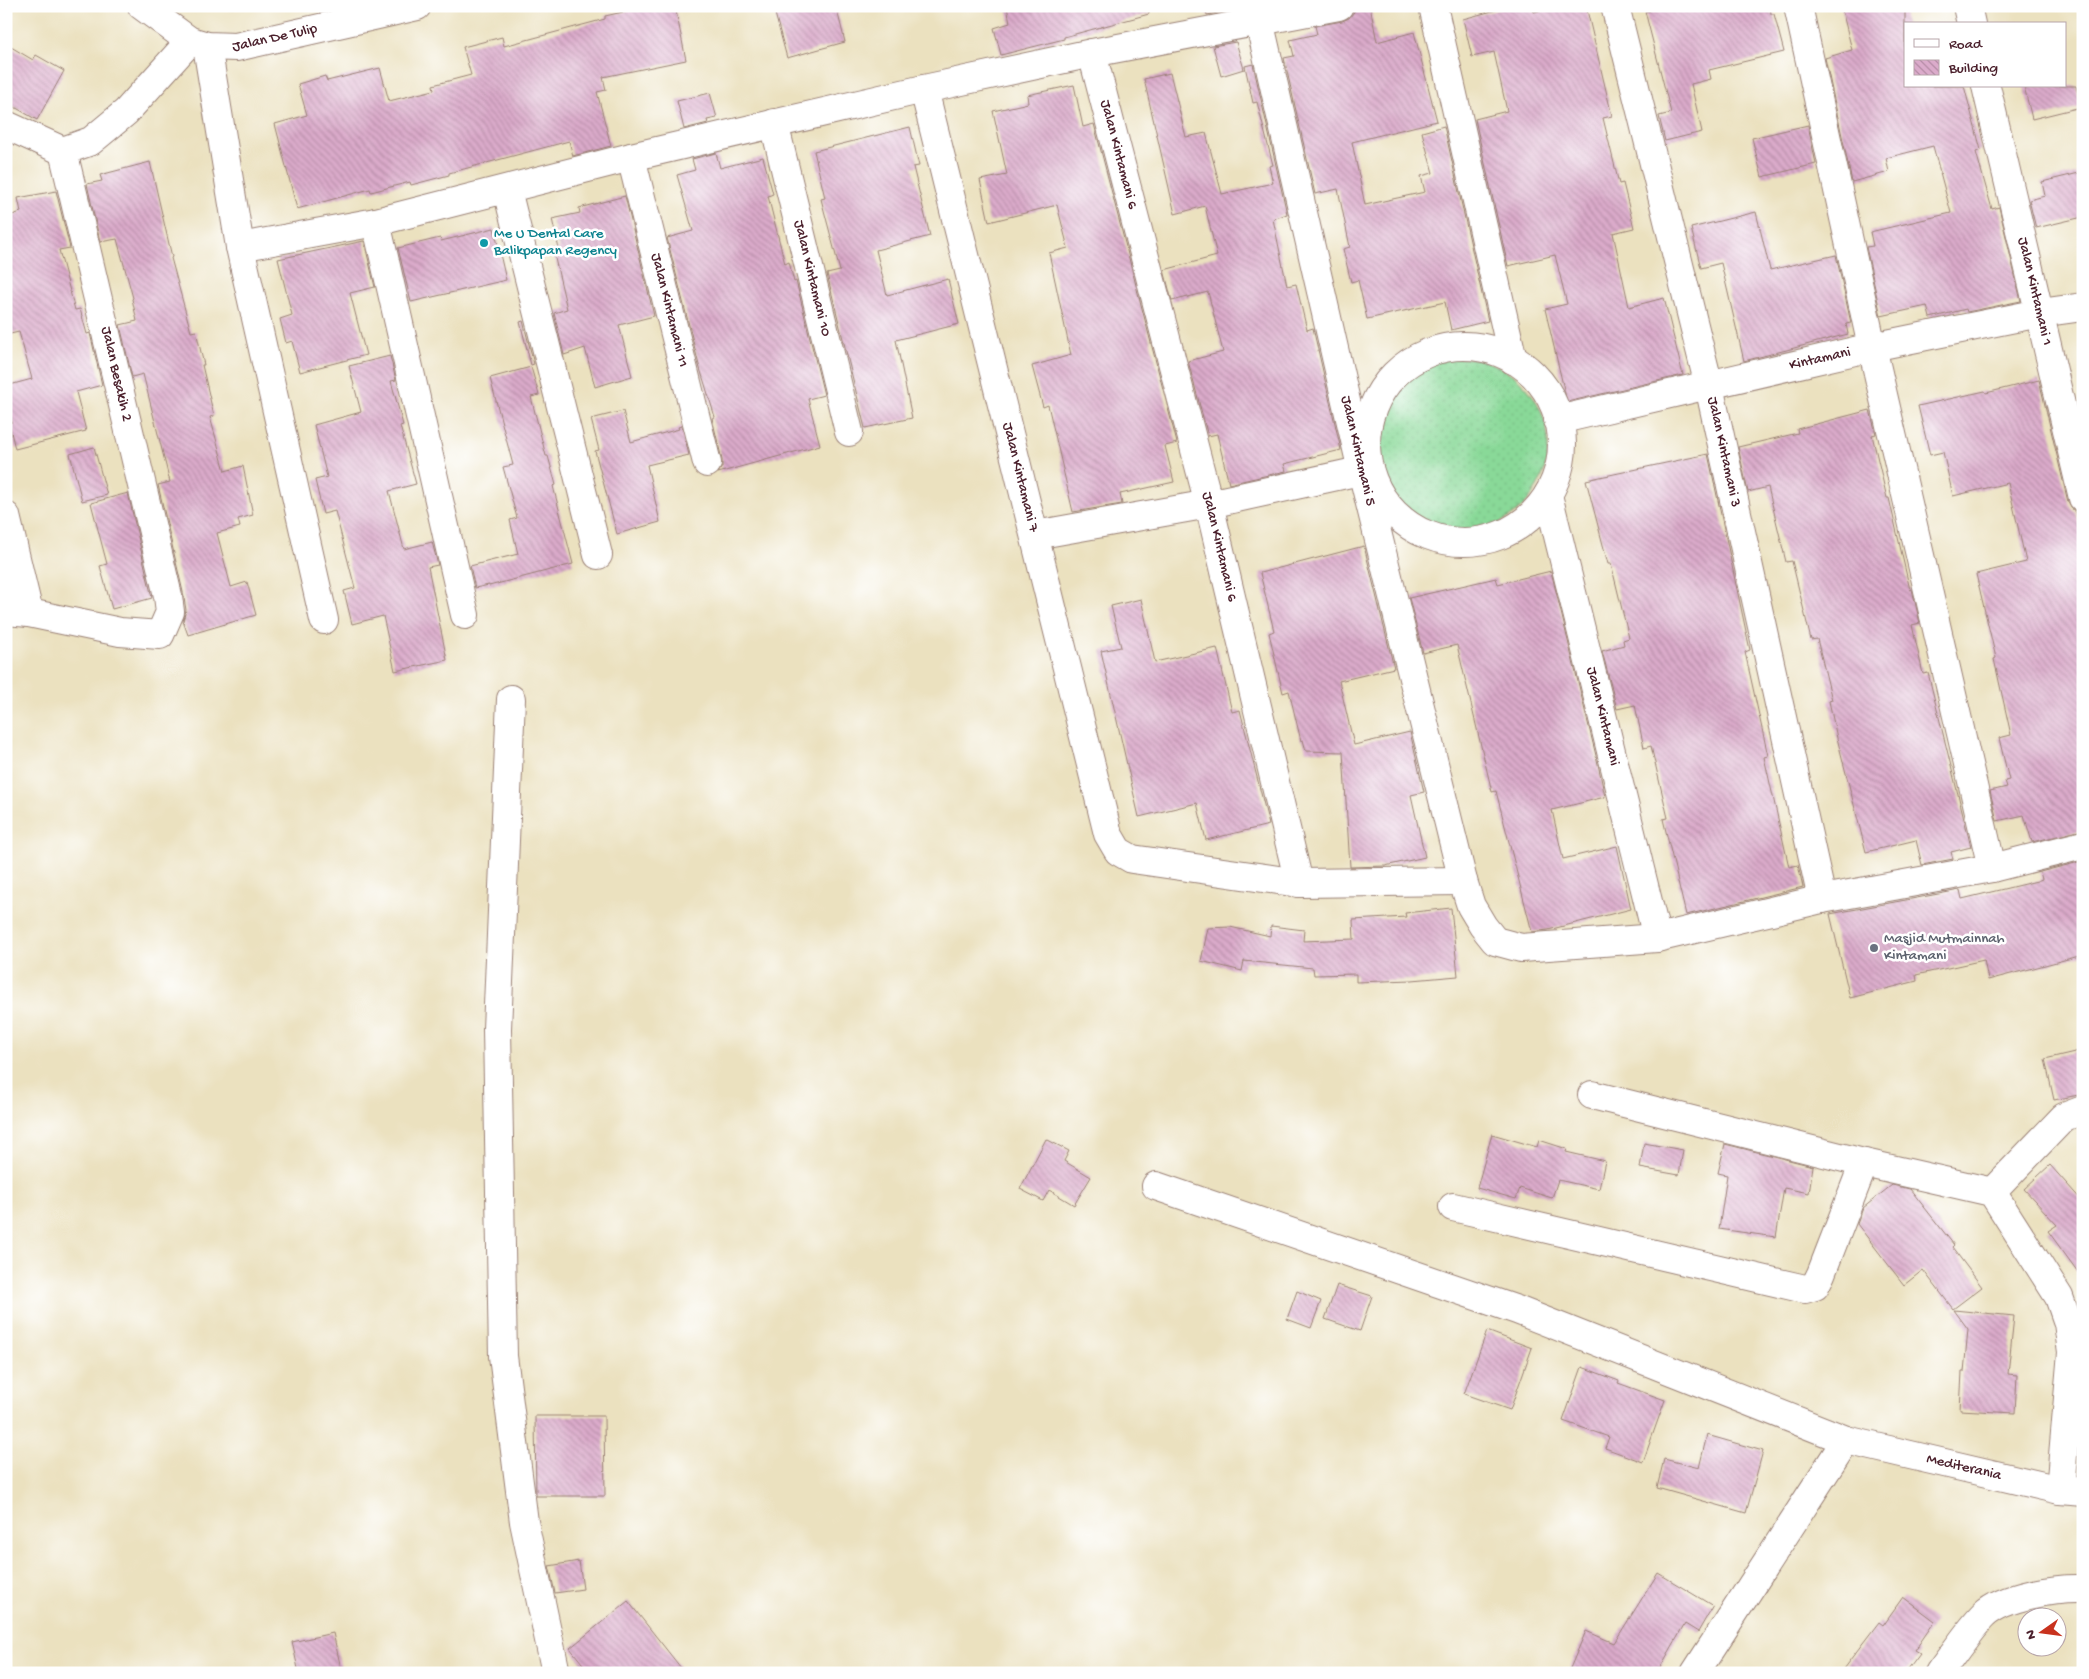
<svg xmlns="http://www.w3.org/2000/svg" width="2089" height="1679" font-family="'Gochi Hand',sans-serif">
<style>
.grass{fill:url(#grass-dots);stroke:#6a7c62}
.building{fill:url(#building-back-hatch)}
.lines{fill:none;stroke-linecap:round;stroke-linejoin:round}
.minor-casing{stroke:#9a8075;stroke-width:30}
.minor{stroke:#fff;stroke-width:28}
.culture-dot{fill:#0f9aa8;stroke:#fff;stroke-width:2}
.worship-dot{fill:#6b7280;stroke:#fff;stroke-width:2}
.labels{text-anchor:middle;dominant-baseline:central;stroke-width:5;stroke-linejoin:round;paint-order:stroke}
.street-label{font-size:15px;fill:#4a1f2b;stroke:#fff}
.culture-label{font-size:15px;fill:#0d838f;stroke:#fff;text-anchor:start}
.worship-label{font-size:15px;fill:#5b616d;stroke:#fff;text-anchor:start}
</style>
<defs>
<pattern id="grass-dots" width="8" height="8" patternUnits="userSpaceOnUse" patternTransform="scale(1.25)"><rect width="8" height="8" fill="#89d998"/><path d="M2 2h.1M6 6h.1" fill="none" stroke="#78ba83" stroke-width="1.8" stroke-linecap="round"/></pattern>
<pattern id="building-back-hatch" width="6" height="6" patternUnits="userSpaceOnUse" patternTransform="scale(1.25)"><rect width="6" height="6" fill="#dbabcb"/><path d="M-1 5l2 2M0 0l6 6M5-1l2 2" fill="none" stroke="#b48ba5"/></pattern>
</defs>
<rect width="100%" height="100%" fill="#fff"/>
<filter id="ink" filterUnits="userSpaceOnUse"><feTurbulence type="fractalNoise" baseFrequency=".02" numOctaves="2"/><feDisplacementMap in="SourceGraphic" scale="10" xChannelSelector="R" yChannelSelector="G"/><feConvolveMatrix kernelMatrix="1 2 1 2 8 2 1 2 1" color-interpolation-filters="sRGB"/></filter>
<filter id="wash" filterUnits="userSpaceOnUse"><feTurbulence type="fractalNoise" baseFrequency=".0096" numOctaves="4" result="noise"/><feDisplacementMap in="SourceGraphic" scale="20" xChannelSelector="R" yChannelSelector="G"/><feGaussianBlur stdDeviation="1.12" result="paint"/><feColorMatrix in="noise" values="0 0 0 0 0 0 0 0 0 0 0 0 0 0 0 0 0 1.4 0 .05"/><feComposite in="paint" operator="in"/></filter>
<g filter="url(#wash)">
<rect width="100%" height="100%" fill="#ebe1bf"/>
<circle class="grass" cx="1461" cy="445" r="87"/>
<g id="blocks">
<g class="building">
<path d="M 650,6 L 675,6 L 686,60 L 603,77 L 606,90 L 597,92 L 611,146 L 573,156 L 569,141 L 449,173 L 449,175 L 411,185 L 410,182 L 371,192 L 370,189 L 297,209 L 275,124 L 307,115 L 298,84 L 325,76 L 327,81 L 380,68 L 389,101 L 434,90 L 433,85 L 471,75 L 463,47 L 502,37 L 504,46 L 605,19 L 605,16 Z"/>
<path d="M 773,6 L 836,6 L 845,42 L 787,58 Z"/>
<path d="M 1007,6 L 1148,6 L 1149,14 L 1064,37 L 1064,39 L 1001,55 L 994,28 L 1010,23 Z"/>
<path d="M 1205,6 L 1226,6 L 1228,11 L 1207,15 Z"/>
<path d="M 1354,6 L 1370,6 L 1377,42 L 1414,32 L 1437,121 L 1352,142 L 1365,205 L 1425,192 L 1421,176 L 1433,173 L 1422,132 L 1444,126 L 1488,321 L 1451,330 L 1445,302 L 1367,319 L 1358,280 L 1351,282 L 1343,249 L 1350,247 L 1338,189 L 1315,194 L 1284,58 L 1294,56 L 1290,40 L 1317,34 L 1315,26 L 1342,21 L 1349,18 L 1354,12 Z"/>
<path d="M 1511,6 L 1532,6 L 1534,12 L 1558,6 L 1586,6 L 1612,116 L 1603,118 L 1619,184 L 1623,183 L 1634,228 L 1613,233 L 1629,307 L 1664,298 L 1683,375 L 1567,402 L 1545,309 L 1567,304 L 1555,255 L 1508,266 L 1475,119 L 1507,111 L 1494,52 L 1472,57 L 1463,19 Z"/>
<path d="M 1649,6 L 1770,6 L 1771,14 L 1774,14 L 1784,52 L 1709,70 L 1711,79 L 1691,84 L 1702,132 L 1665,141 L 1659,116 L 1671,113 L 1645,11 L 1650,11 Z"/>
<path d="M 1841,6 L 1905,6 L 1905,86 L 1964,86 L 1981,150 L 1976,152 L 1992,209 L 1999,207 L 2021,301 L 1967,312 L 1966,309 L 1930,318 L 1927,306 L 1881,316 L 1866,247 L 1873,246 L 1870,232 L 1951,213 L 1933,146 L 1886,158 L 1889,172 L 1852,182 L 1825,58 L 1852,50 Z"/>
<path d="M 1236,42 L 1244,69 L 1221,76 L 1213,46 Z"/>
<path d="M 6,44 L 33,60 L 36,55 L 64,71 L 37,120 L 6,102 Z"/>
<path d="M 1253,64 L 1287,214 L 1273,219 L 1287,286 L 1296,284 L 1307,330 L 1313,328 L 1341,450 L 1284,464 L 1286,471 L 1229,484 L 1217,434 L 1208,436 L 1188,361 L 1223,352 L 1208,292 L 1172,301 L 1164,270 L 1217,256 L 1205,206 L 1175,214 L 1144,79 L 1170,73 L 1186,137 L 1206,133 L 1222,194 L 1273,183 L 1269,166 L 1273,165 L 1257,102 L 1253,103 L 1245,66 Z"/>
<path d="M 1074,85 L 1083,127 L 1094,124 L 1177,443 L 1165,446 L 1174,482 L 1120,494 L 1122,504 L 1073,512 L 1048,405 L 1043,407 L 1032,366 L 1071,355 L 1049,253 L 1068,248 L 1057,205 L 989,222 L 980,180 L 1007,175 L 993,111 L 1028,103 L 1027,95 Z"/>
<path d="M 2024,86 L 2076,86 L 2081,107 L 2032,119 Z"/>
<path d="M 710,93 L 717,118 L 707,120 L 708,123 L 684,129 L 677,101 Z"/>
<path d="M 1808,125 L 1816,164 L 1762,177 L 1752,138 Z"/>
<path d="M 910,127 L 919,166 L 913,167 L 930,236 L 876,250 L 887,295 L 948,279 L 959,324 L 896,340 L 912,418 L 865,428 L 827,274 L 840,271 L 821,199 L 825,198 L 814,151 Z"/>
<path d="M 716,153 L 720,168 L 763,157 L 773,194 L 768,196 L 785,264 L 789,262 L 794,282 L 796,281 L 824,395 L 808,399 L 820,445 L 718,473 L 722,467 L 722,460 L 712,418 L 715,417 L 699,365 L 667,238 L 693,231 L 677,175 L 695,170 L 692,159 Z"/>
<path d="M 150,162 L 172,257 L 171,258 L 191,332 L 196,331 L 204,365 L 202,365 L 214,416 L 210,417 L 225,471 L 243,466 L 253,515 L 238,519 L 240,527 L 217,533 L 231,587 L 247,582 L 256,615 L 188,635 L 183,621 L 186,610 L 183,592 L 158,485 L 170,482 L 143,374 L 132,377 L 120,325 L 137,321 L 132,299 L 133,298 L 117,239 L 100,242 L 87,184 L 102,181 L 100,175 Z"/>
<path d="M 2083,172 L 2083,217 L 2036,228 L 2029,200 L 2045,196 L 2042,182 Z"/>
<path d="M 56,191 L 70,248 L 59,250 L 75,310 L 80,309 L 87,334 L 90,333 L 102,385 L 76,392 L 86,431 L 15,449 L 9,423 L 12,422 L 6,400 L 6,386 L 32,379 L 19,332 L 6,335 L 6,217 L 21,212 L 18,198 Z"/>
<path d="M 625,196 L 654,316 L 619,325 L 632,376 L 595,387 L 585,348 L 564,355 L 554,313 L 567,309 L 553,250 L 559,249 L 552,219 L 580,213 L 579,208 Z"/>
<path d="M 1756,212 L 1770,270 L 1836,255 L 1851,323 L 1846,324 L 1848,334 L 1744,361 L 1721,263 L 1701,268 L 1691,228 Z"/>
<path d="M 494,228 L 506,280 L 411,302 L 398,248 L 440,238 L 441,241 Z"/>
<path d="M 364,241 L 375,287 L 350,293 L 366,355 L 300,372 L 292,341 L 286,343 L 280,319 L 292,315 L 278,259 Z"/>
<path d="M 523,321 L 534,364 L 531,365 L 520,322 Z"/>
<path d="M 390,356 L 396,380 L 391,381 L 403,425 L 400,426 L 416,484 L 389,491 L 404,549 L 432,542 L 438,565 L 428,567 L 447,660 L 395,671 L 383,616 L 352,624 L 344,591 L 355,588 L 335,511 L 323,514 L 315,480 L 327,477 L 314,425 L 361,412 L 349,366 Z"/>
<path d="M 531,367 L 539,395 L 531,397 L 546,456 L 548,456 L 556,485 L 553,486 L 573,564 L 489,586 L 489,585 L 475,588 L 470,566 L 518,554 L 510,520 L 517,518 L 503,467 L 513,465 L 490,378 Z"/>
<path d="M 2039,380 L 2068,502 L 2071,508 L 2076,512 L 2083,539 L 2083,830 L 2032,842 L 2024,815 L 1997,821 L 1990,791 L 2007,787 L 2005,781 L 2009,780 L 1999,738 L 2011,735 L 1994,659 L 1996,658 L 1976,574 L 2026,562 L 2008,483 L 1953,496 L 1943,452 L 1930,455 L 1918,406 L 1985,391 L 1986,393 Z"/>
<path d="M 1870,410 L 1876,434 L 1872,435 L 1887,498 L 1889,498 L 1910,590 L 1912,589 L 1920,623 L 1912,625 L 1923,674 L 1928,673 L 1971,847 L 1951,852 L 1953,859 L 1922,865 L 1916,840 L 1866,852 L 1837,738 L 1829,701 L 1832,700 L 1817,639 L 1811,640 L 1792,561 L 1786,562 L 1768,487 L 1748,492 L 1738,447 L 1798,433 L 1797,429 Z"/>
<path d="M 623,411 L 631,442 L 679,429 L 678,427 L 682,426 L 689,455 L 647,465 L 660,522 L 617,534 L 595,451 L 599,450 L 591,419 Z"/>
<path d="M 94,447 L 107,495 L 82,501 L 70,454 Z"/>
<path d="M 1708,454 L 1750,650 L 1745,652 L 1768,756 L 1764,757 L 1789,867 L 1798,865 L 1803,887 L 1686,915 L 1663,819 L 1668,818 L 1651,746 L 1644,748 L 1635,705 L 1617,709 L 1602,651 L 1624,645 L 1623,640 L 1629,638 L 1611,564 L 1608,564 L 1586,480 Z"/>
<path d="M 128,493 L 152,598 L 112,609 L 100,566 L 107,564 L 91,503 Z"/>
<path d="M 1364,546 L 1394,668 L 1339,681 L 1354,745 L 1410,732 L 1424,792 L 1411,795 L 1425,857 L 1385,866 L 1350,867 L 1343,752 L 1306,751 L 1303,740 L 1301,741 L 1289,691 L 1283,693 L 1269,633 L 1274,631 L 1260,573 Z"/>
<path d="M 1551,571 L 1598,764 L 1605,797 L 1552,810 L 1563,859 L 1617,846 L 1631,909 L 1548,930 L 1532,932 L 1496,791 L 1492,792 L 1457,645 L 1423,653 L 1409,598 L 1496,578 L 1498,584 Z"/>
<path d="M 1141,599 L 1155,662 L 1217,648 L 1232,712 L 1240,710 L 1269,825 L 1206,840 L 1197,803 L 1139,817 L 1101,651 L 1121,647 L 1111,606 Z"/>
<path d="M 2083,861 L 2083,955 L 1988,980 L 1984,960 L 1916,975 L 1917,981 L 1850,998 L 1830,914 L 1960,890 L 1962,899 L 2037,881 L 2042,879 L 2040,872 Z"/>
<path d="M 1451,908 L 1458,976 L 1412,980 L 1356,982 L 1356,974 L 1314,975 L 1313,968 L 1244,961 L 1242,971 L 1201,961 L 1208,928 L 1230,927 L 1270,936 L 1271,926 L 1304,930 L 1303,941 L 1354,939 L 1353,920 L 1406,917 L 1405,913 Z"/>
<path d="M 2083,1050 L 2083,1094 L 2054,1100 L 2045,1059 Z"/>
<path d="M 1492,1134 L 1537,1147 L 1539,1140 L 1567,1149 L 1566,1152 L 1605,1161 L 1599,1189 L 1558,1180 L 1552,1198 L 1520,1188 L 1516,1199 L 1477,1188 Z"/>
<path d="M 1046,1139 L 1069,1151 L 1064,1161 L 1091,1177 L 1074,1205 L 1049,1190 L 1043,1201 L 1020,1189 Z"/>
<path d="M 1644,1143 L 1683,1150 L 1679,1175 L 1640,1168 Z"/>
<path d="M 1725,1144 L 1813,1166 L 1809,1193 L 1784,1188 L 1776,1237 L 1719,1229 L 1727,1175 L 1718,1173 Z"/>
<path d="M 2050,1165 L 2083,1202 L 2083,1279 L 2048,1231 L 2057,1225 L 2024,1189 Z"/>
<path d="M 1892,1185 L 1910,1189 L 1954,1245 L 1952,1247 L 1982,1287 L 1953,1309 L 1923,1270 L 1904,1285 L 1857,1224 L 1863,1208 Z"/>
<path d="M 1337,1285 L 1372,1296 L 1360,1331 L 1325,1319 Z"/>
<path d="M 1297,1291 L 1321,1301 L 1311,1328 L 1287,1319 Z"/>
<path d="M 1954,1310 L 2014,1316 L 2008,1374 L 2017,1375 L 2015,1413 L 1960,1410 L 1962,1372 L 1964,1372 L 1968,1329 Z"/>
<path d="M 1487,1331 L 1532,1348 L 1510,1410 L 1464,1394 Z"/>
<path d="M 1582,1367 L 1619,1381 L 1618,1383 L 1665,1400 L 1643,1462 L 1605,1448 L 1609,1437 L 1563,1421 Z"/>
<path d="M 535,1416 L 604,1416 L 605,1496 L 536,1496 Z"/>
<path d="M 1707,1435 L 1763,1451 L 1746,1513 L 1657,1488 L 1664,1459 L 1699,1468 Z"/>
<path d="M 579,1561 L 583,1589 L 555,1593 L 549,1566 Z"/>
<path d="M 1658,1573 L 1713,1606 L 1698,1632 L 1685,1624 L 1657,1673 L 1568,1673 L 1586,1631 L 1614,1643 Z"/>
<path d="M 1903,1597 L 1935,1621 L 1915,1650 L 1920,1653 L 1905,1673 L 1840,1673 L 1879,1622 L 1883,1625 Z"/>
<path d="M 628,1601 L 685,1673 L 590,1673 L 570,1648 Z"/>
<path d="M 333,1633 L 342,1673 L 299,1673 L 292,1642 Z"/>
</g>
</g>
</g>
<g filter="url(#ink)">
<use href="#blocks" fill-opacity="0" stroke="#9a8075" stroke-width="1"/>
<g class="lines">
<g class="minor-casing">
<g id="minor">
<path id="s1" d="M 142,6 L 190,41 L 207,46 L 236,47 L 417,6"/>
<path d="M 1433,6 L 1513,360"/>
<path id="s2" d="M 1615,6 L 1709,386 L 1822,899"/>
<path d="M 1798,6 L 1872,347 L 1992,868"/>
<path d="M 1967,6 L 1971,24"/>
<path id="s3" d="M 1259,20 L 1362,471 L 1463,881 L 1471,906 L 1483,926 L 1495,941 L 1521,948 L 1657,938 L 1822,899 L 1992,868 L 2083,845"/>
<path d="M 207,46 L 240,247 L 324,620"/>
<path id="s4" d="M 1092,53 L 1209,504 L 1299,883"/>
<path id="s5" d="M 1986,86 L 2083,498"/>
<path id="s6" d="M 924,89 L 1108,834 L 1118,851 L 1132,859 L 1299,883 L 1463,881"/>
<path id="s7" d="M 774,123 L 849,432"/>
<path d="M 6,125 L 63,151"/>
<path d="M 63,151 L 91,141 L 126,112 L 190,41"/>
<path id="s8" d="M 631,157 L 707,463"/>
<path d="M 507,190 L 598,555"/>
<path d="M 376,222 L 465,615"/>
<path d="M 240,247 L 376,222 L 631,157 L 924,89 L 1092,53 L 1339,6"/>
<circle cx="1464" cy="444" r="98"/>
<path id="s9" d="M 1558,420 L 1872,347 L 2040,313 L 2083,307"/>
<path id="s10" d="M 1548,495 L 1657,938"/>
<path d="M 6,516 L 29,613"/>
<path d="M 1035,535 L 1209,504 L 1369,469"/>
<path d="M 6,611 L 29,613 L 120,632 L 160,635 L 170,612 L 168,596 L 63,151"/>
<path d="M 511,699 L 497,1029 L 503,1356 L 524,1522 L 556,1673"/>
<path d="M 1592,1095 L 1864,1163"/>
<path d="M 1156,1186 L 1517,1310 L 1846,1440 L 1695,1673"/>
<path d="M 1992,1192 L 2064,1117 L 2083,1110"/>
<path d="M 1453,1207 L 1805,1289 L 1815,1286 L 1821,1274 L 1864,1163 L 1992,1192 L 2059,1297 L 2068,1323 L 2072,1352 L 2060,1490"/>
<path id="s11" d="M 1846,1440 L 2060,1490 L 2083,1492"/>
<path d="M 1939,1673 C 1953,1655 1968,1631 1984,1615 C 2004,1596 2056,1588 2083,1589"/>
</g>
</g>
<use href="#minor" class="minor"/>
</g>
</g>
<circle class="culture-dot" cx="484" cy="243" r="5"/>
<circle class="worship-dot" cx="1874" cy="948" r="5"/>
<g class="labels">
<g class="street-label">
<text stroke="none"><textPath href="#s1" startOffset="146">Jalan De Tulip</textPath></text>
<text stroke="none"><textPath href="#s4" startOffset="105">Jalan Kintamani 6</textPath></text>
<text stroke="none"><textPath href="#s7" startOffset="160">Jalan Kintamani 10</textPath></text>
<text stroke="none"><textPath href="#s5" startOffset="211">Jalan Kintamani 1</textPath></text>
<text stroke="none"><textPath href="#s8" startOffset="158">Jalan Kintamani 11</textPath></text>
<text stroke="none"><textPath href="#s9" startOffset="269">Kintamani</textPath></text>
<text transform="translate(116 374) rotate(77)">Jalan Besakih 2</text>
<text stroke="none"><textPath href="#s3" startOffset="442">Jalan Kintamani 5</textPath></text>
<text stroke="none"><textPath href="#s2" startOffset="459">Jalan Kintamani 3</textPath></text>
<text stroke="none"><textPath href="#s6" startOffset="400">Jalan Kintamani 7</textPath></text>
<text stroke="none"><textPath href="#s4" startOffset="510">Jalan Kintamani 6</textPath></text>
<text stroke="none"><textPath href="#s10" startOffset="228">Jalan Kintamani</textPath></text>
<text stroke="none"><textPath href="#s11" startOffset="121">Mediterania</textPath></text>
</g>
<g class="culture-label">
<text x="494" y="234">Me U Dental Care<tspan x="494" dy="17">Balikpapan Regency</tspan></text>
</g>
<g class="worship-label">
<text x="1884" y="939">Masjid Mutmainnah<tspan x="1884" dy="17">Kintamani</tspan></text>
</g>
</g>
<rect width="2089" height="1679" fill="none" stroke="#fff" stroke-width="25"/>
<rect x="1904" y="22" width="162" height="65" fill="#ffffff" stroke="#b7a5aa"/>
<rect x="1914" y="39" width="25" height="8" fill="#ffffff" stroke="#b7a5aa"/>
<text x="1949" y="48" font-size="15" fill="#4a1f2b">Road</text>
<rect x="1914" y="60" width="25" height="15" fill="url(#building-back-hatch)" stroke="#b7a5aa"/>
<text x="1949" y="72" font-size="15" fill="#4a1f2b">Building</text>
<g transform="translate(2042 1632) rotate(256)"><circle r="24" fill="#ffffff" stroke="#b7a5aa"/>
<path d="M0-4L9 19L0 12L-9 19Z" fill="#c8321e"/>
<text y="-8" font-size="14" font-weight="bold" text-anchor="middle" fill="#4a1f2b">N</text>
</g>
</svg>
